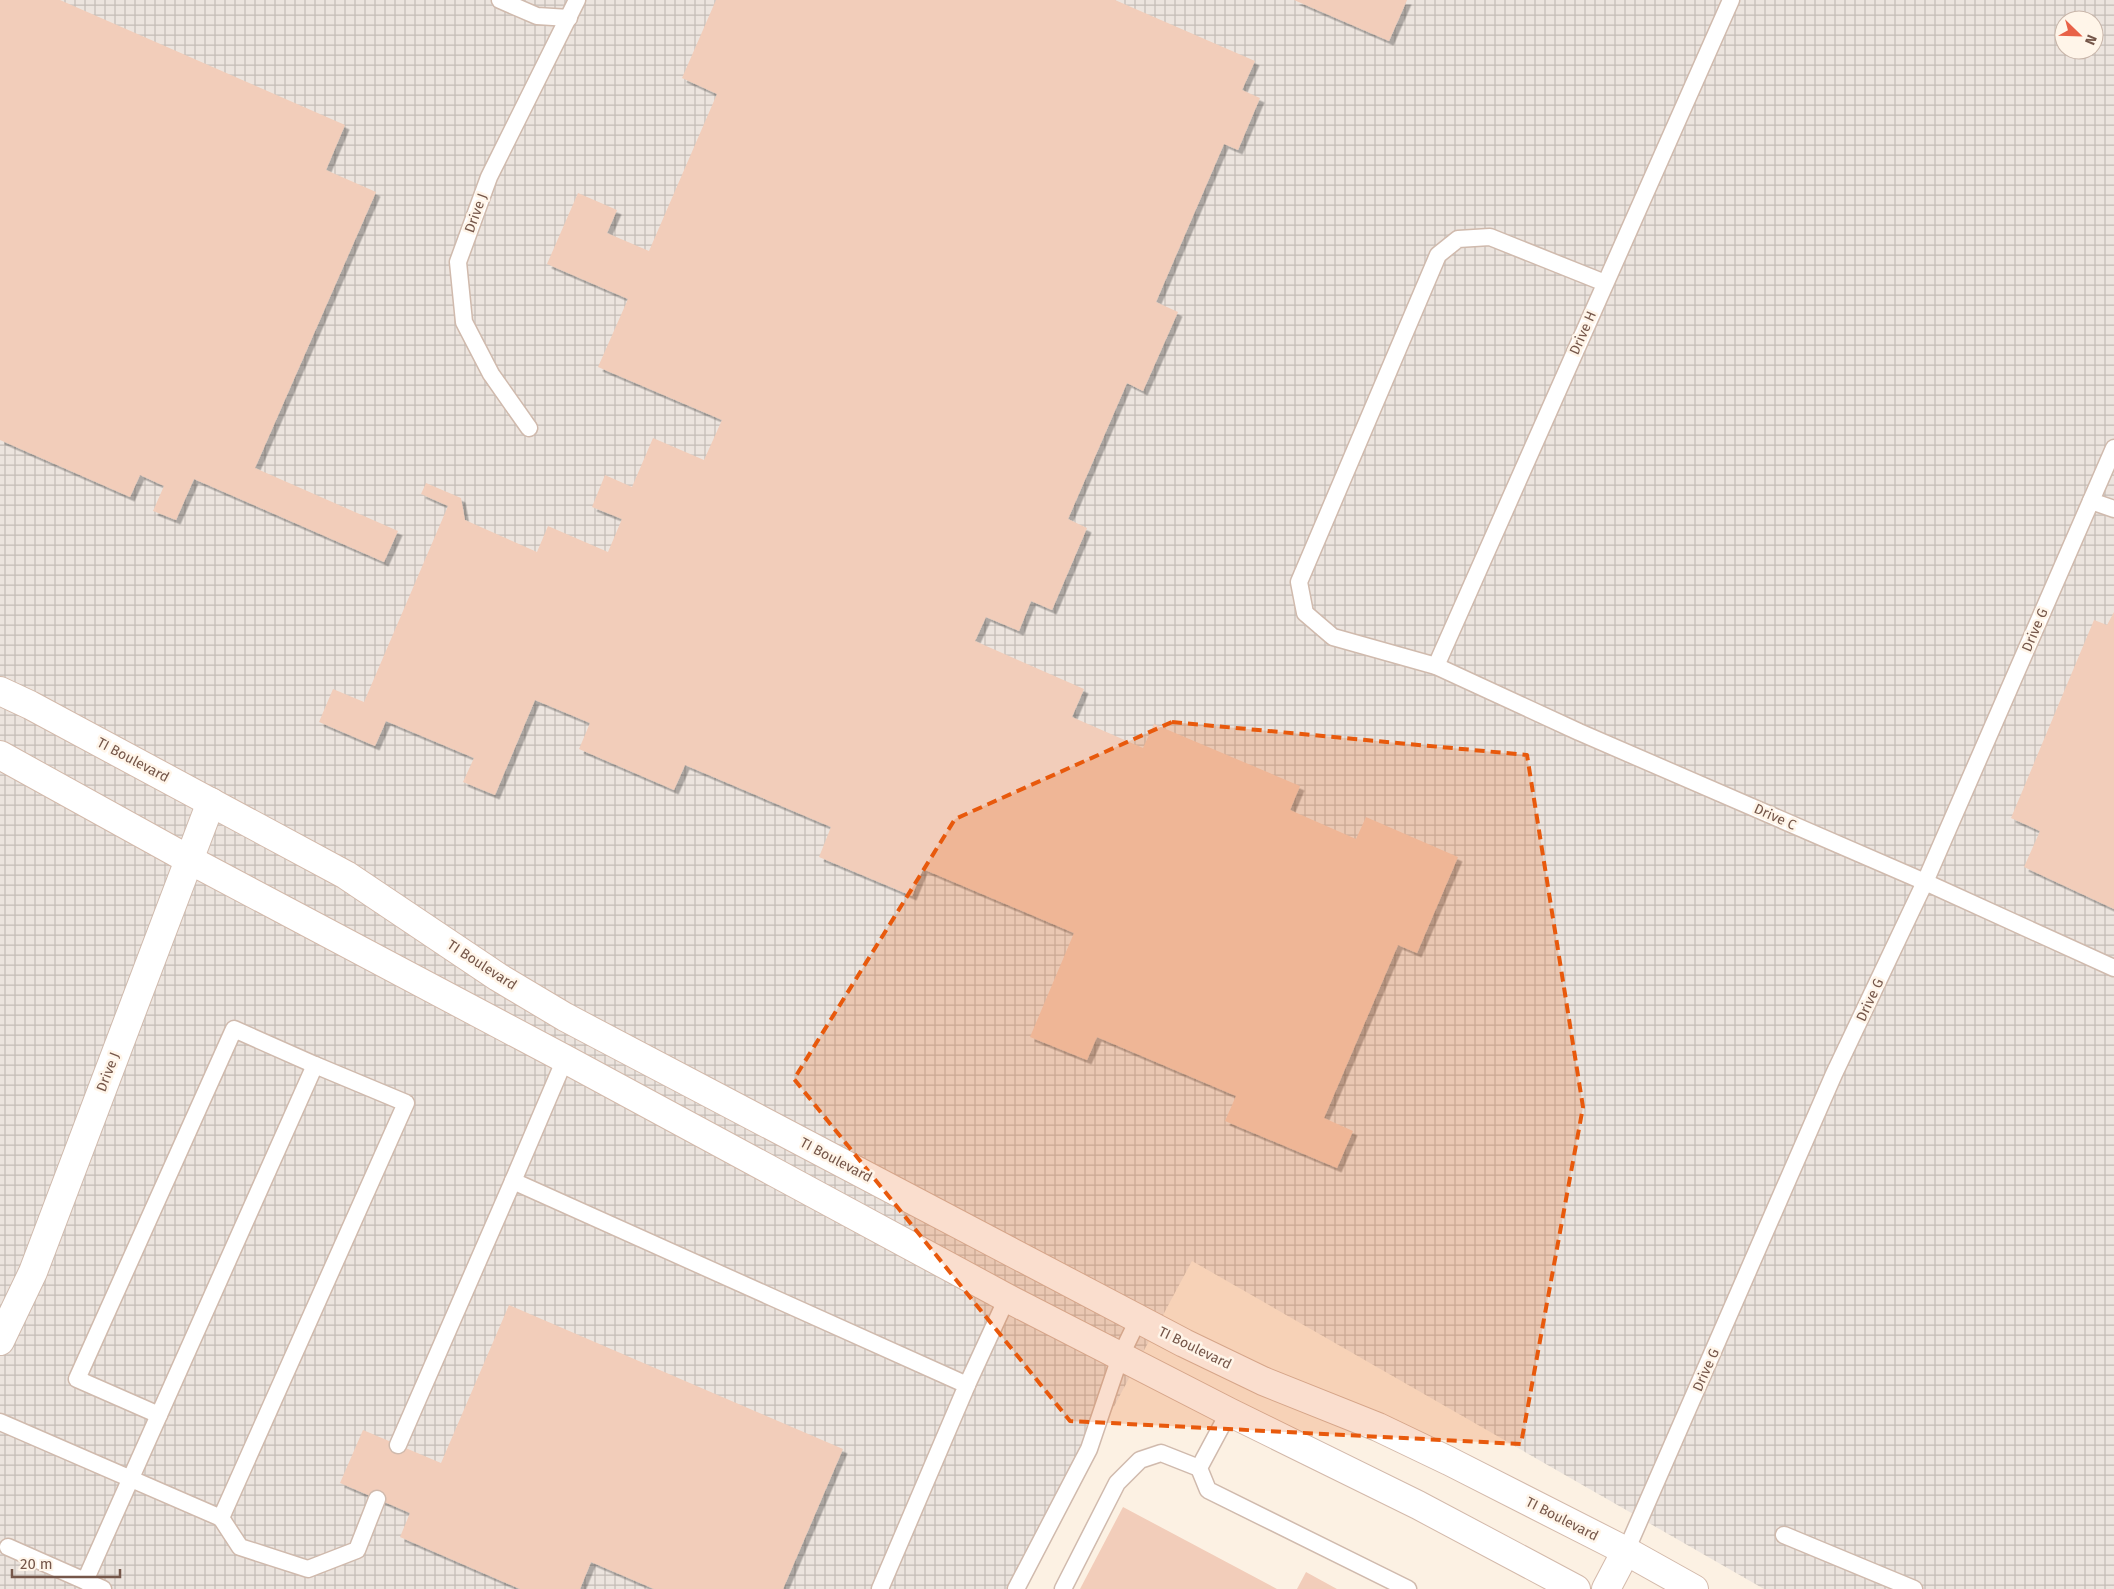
<svg xmlns="http://www.w3.org/2000/svg" width="2114" height="1589" font-family="'Fira Sans',sans-serif">
<style>
.industrial{fill:url(#industrial-grid);fill-rule:evenodd}
.building{fill:#f2cdba;filter:url(#shadow)}
.lines{fill:none;stroke-linecap:round;stroke-linejoin:round}
.lane-casing{stroke:#d0baad;stroke-width:19}
.street-casing{stroke:#d0baad;stroke-width:30}
.secondary-casing{stroke:#d3b9aa;stroke-width:30}
.lane{stroke:#fff;stroke-width:16}
.street{stroke:#fff;stroke-width:28}
.secondary{stroke:#fff;stroke-width:28}
.marked{fill:#e8590c;fill-opacity:0.2;stroke:#e8590c;stroke-width:4;stroke-dasharray:10 6;stroke-linejoin:round}
.labels{text-anchor:middle;dominant-baseline:central;stroke-width:5;stroke-linejoin:round;paint-order:stroke}
.street-label{font-size:14px;fill:#755649;stroke:#fff5e9}
</style>
<defs>
<pattern id="industrial-grid" width="8" height="8" patternUnits="userSpaceOnUse" patternTransform="scale(1.25)"><rect width="8" height="8" fill="#ece4de"/><path d="M0 4h8M4 0v8" fill="none" stroke="#c4bcb6"/></pattern>
<filter id="shadow"><feDropShadow dx="4.5" dy="4.5" stdDeviation="0" flood-color="#0004"/></filter>
</defs>
<rect width="100%" height="100%" fill="#fcf1e3"/>
<path class="industrial" d="M 0,0 L 2114,0 L 2114,1589 L 1764,1589 L 1192,1261 L 1016,1589 L 0,1589 ZM 2064,20 L 2094,20 L 2094,50 L 2064,50 Z"/>
<g class="building">
<path d="M 0,0 L 60,0 L 345,125 L 326,170 L 376,192 L 255,468 L 398,531 L 384,562 L 194,479 L 176,520 L 153,511 L 164,486 L 140,475 L 130,497 L 0,440 Z"/>
<path d="M 716,0 L 1115,0 L 1255,61 L 1242,90 L 1260,98 L 1238,150 L 1224,144 L 1156,302 L 1178,312 L 1143,391 L 1127,383 L 1068,519 L 1087,528 L 1052,610 L 1031,601 L 1019,631 L 986,617 L 975,641 L 1084,689 L 1072,717 L 1143,748 L 1154,724 L 1300,786 L 1290,810 L 1356,839 L 1366,817 L 1458,857 L 1417,953 L 1398,945 L 1324,1118 L 1353,1131 L 1337,1168 L 1225,1121 L 1236,1096 L 1097,1037 L 1087,1060 L 1030,1037 L 1074,933 L 923,869 L 912,896 L 819,857 L 831,827 L 685,765 L 674,790 L 579,749 L 590,723 L 535,700 L 495,795 L 463,782 L 474,758 L 386,721 L 375,746 L 319,722 L 333,689 L 364,702 L 448,506 L 421,494 L 426,483 L 461,498 L 465,520 L 537,552 L 548,526 L 608,552 L 622,519 L 592,507 L 605,475 L 632,487 L 653,438 L 704,460 L 722,420 L 598,367 L 628,299 L 547,264 L 578,193 L 617,210 L 607,233 L 649,251 L 717,94 L 682,78 Z"/>
<path d="M 1294,0 L 1407,0 L 1389,41 Z"/>
<path d="M 2114,612 L 2114,909 L 2024,867 L 2040,831 L 2011,818 L 2094,620 L 2107,625 Z"/>
<path d="M 509,1305 L 843,1449 L 783,1589 L 654,1589 L 591,1562 L 580,1589 L 520,1589 L 400,1537 L 410,1513 L 340,1483 L 363,1430 L 441,1463 Z"/>
<path d="M 1123,1507 L 1277,1589 L 1080,1589 Z"/>
<path d="M 1306,1572 L 1337,1589 L 1297,1589 Z"/>
</g>
<g class="lines">
<g class="lane-casing">
<g id="lane">
<path d="M 500,0 L 537,16 L 569,18"/>
<path d="M 1605,283 L 1490,237 L 1458,239 L 1438,255 L 1299,582 L 1305,613 L 1333,637 L 1436,666 L 1579,732 L 1925,882 L 2114,968"/>
<path d="M 529,428 L 491,374 L 464,322 L 458,262 L 489,177 L 577,0"/>
<path d="M 2091,501 L 2114,509"/>
<path d="M 1436,666 L 1731,0"/>
<path d="M 565,1059 L 513,1181 L 967,1385 L 880,1589"/>
<path d="M 967,1385 L 1007,1298"/>
<path d="M 1229,1412 L 1199,1468 L 1208,1490 L 1408,1589"/>
<path d="M 159,1415 L 77,1379 L 234,1029 L 315,1065"/>
<path d="M 0,1422 L 221,1518 L 406,1103 L 315,1065 C 239,1237 162,1409 85,1581 L 103,1589"/>
<path d="M 398,1445 L 513,1181"/>
<path d="M 221,1518 L 240,1547 L 308,1569 L 357,1550 L 377,1499"/>
<path d="M 1784,1535 L 1914,1589"/>
<path d="M 8,1547 L 85,1581"/>
<path d="M 1626,1551 L 1834,1074 L 1925,882 L 2114,448"/>
<path d="M 1016,1589 L 1089,1449 L 1120,1357 L 1138,1320"/>
<path d="M 1063,1589 L 1117,1483 L 1140,1460 L 1161,1453 L 1199,1468"/>
</g>
</g>
<g class="street-casing">
<path id="street" d="M 0,1341 L 33,1272 L 211,802"/>
</g>
<g class="secondary-casing">
<g id="secondary">
<path d="M 0,691 L 30,705 L 346,875 L 498,977 L 565,1017 L 1184,1343 L 1263,1381 L 1378,1427 L 1449,1461 L 1626,1551 L 1694,1589"/>
<path d="M 0,755 L 188,859 L 565,1059 L 1007,1298 L 1229,1412 L 1418,1505 L 1576,1589"/>
<path d="M 1606,1589 L 1626,1551"/>
</g>
</g>
<use href="#lane" class="lane"/>
<use href="#street" class="street"/>
<use href="#secondary" class="secondary"/>
</g>
<path class="marked" d="M 1172,722 L 1527,755 L 1583,1107 L 1521,1444 L 1070,1421 L 794,1079 L 955,819 Z"/>
<g class="labels">
<g class="street-label">
<text transform="translate(476 213) rotate(-70)">Drive J</text>
<text transform="translate(1583 333) rotate(-66)">Drive H</text>
<text transform="translate(2035 630) rotate(-67)">Drive G</text>
<text transform="translate(133 760) rotate(28)">TI Boulevard</text>
<text transform="translate(1775 817) rotate(24)">Drive C</text>
<text transform="translate(482 965) rotate(33)">TI Boulevard</text>
<text transform="translate(1870 1000) rotate(-65)">Drive G</text>
<text transform="translate(108 1072) rotate(-69)">Drive J</text>
<text transform="translate(836 1160) rotate(28)">TI Boulevard</text>
<text transform="translate(1195 1348) rotate(26)">TI Boulevard</text>
<text transform="translate(1706 1370) rotate(-66)">Drive G</text>
<text transform="translate(1562 1519) rotate(27)">TI Boulevard</text>
</g>
</g>
<g transform="translate(2079 35) rotate(113)"><circle r="24" fill="#fff5e9" stroke="#c8b5a9"/>
<path d="M0-4L9 19L0 12L-9 19Z" fill="#e86147"/>
<text y="-8" font-size="14" font-weight="bold" text-anchor="middle" fill="#755649">N</text>
</g>
<path d="M12 1569v8h108v-8" fill="none" stroke="#755649" stroke-width="2.5"/>
<text x="20" y="1569" font-size="15" fill="#755649" stroke="#fff5e9" stroke-width="4" paint-order="stroke">20 m</text>
</svg>
